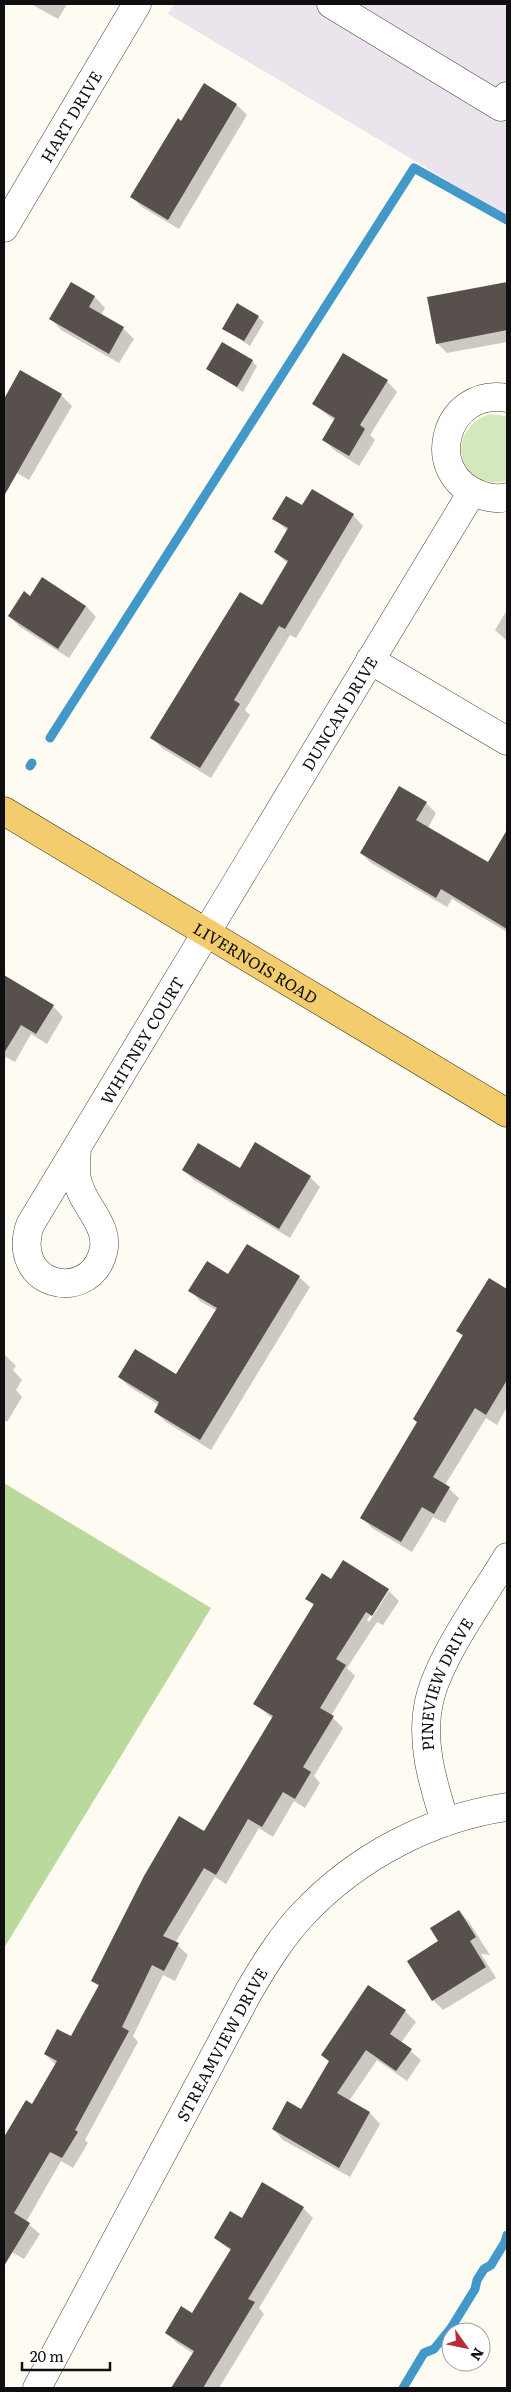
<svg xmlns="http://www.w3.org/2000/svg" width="511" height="2392" font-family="Literata,serif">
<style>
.industrial{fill:#ece4ed}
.green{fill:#d5e8bc}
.forest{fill:#bad99c}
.shadow{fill:#0003}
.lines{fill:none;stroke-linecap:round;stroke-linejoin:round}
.stream{stroke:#4299c9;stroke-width:9}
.building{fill:#58504c}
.minor-casing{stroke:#424242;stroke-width:29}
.major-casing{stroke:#202020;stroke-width:29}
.minor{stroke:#fff;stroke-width:28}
.major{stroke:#f3cd6d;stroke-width:28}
.labels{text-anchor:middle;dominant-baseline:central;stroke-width:5;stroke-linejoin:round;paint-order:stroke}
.street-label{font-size:16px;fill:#0f0f0f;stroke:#fff}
</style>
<rect width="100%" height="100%" fill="#fefcf2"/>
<path class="industrial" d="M 174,4 L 507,4 L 507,216 L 168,14 Z"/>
<path class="green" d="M 490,414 L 507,416 L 507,481 C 458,491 442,431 490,414 Z"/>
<path class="forest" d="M 4,1483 L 211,1608 L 4,1948 Z"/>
<g class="shadow">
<path d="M 31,4 L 67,4 L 58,19 Z"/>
<path d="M 237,105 L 247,115 L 179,229 L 142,207 L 132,197 L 182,122 Z"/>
<path d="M 505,283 L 507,285 L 507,342 L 447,353 L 437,343 Z"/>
<path d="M 71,284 L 95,297 L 105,308 L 101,315 L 123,328 L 134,339 L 119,363 L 61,330 L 51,319 Z"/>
<path d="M 258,317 L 264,322 L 250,346 L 224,329 Z"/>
<path d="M 252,361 L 257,366 L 243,392 L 208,369 Z"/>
<path d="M 21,372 L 61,395 L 72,406 L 29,480 L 4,465 L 4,401 Z"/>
<path d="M 387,381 L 397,392 L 370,435 L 375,440 L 359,466 L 334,450 L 324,440 L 335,421 L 314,404 Z"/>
<path d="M 302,507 L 353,515 L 363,526 L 296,638 L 290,635 L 245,710 L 250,715 L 211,778 L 162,748 L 152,738 L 262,607 L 288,564 L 275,552 L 288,531 L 274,519 Z"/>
<path d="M 86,606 L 96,617 L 69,658 L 20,627 L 9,616 Z"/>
<path d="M 507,610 L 507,641 L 495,630 Z"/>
<path d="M 426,803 L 436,813 L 428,828 L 488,864 L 494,855 L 507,863 L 507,932 L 452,899 L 447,907 L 371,863 L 361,853 Z"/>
<path d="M 4,977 L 53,1006 L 63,1017 L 47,1044 L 31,1034 L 15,1062 L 6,1057 L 4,1061 Z"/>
<path d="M 183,1170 L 240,1170 L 310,1177 L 320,1187 L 290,1238 L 194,1180 Z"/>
<path d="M 299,1277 L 310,1287 L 211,1450 L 166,1422 L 155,1412 L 159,1405 L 130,1387 L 119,1377 L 177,1376 L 217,1311 L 200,1301 L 190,1290 Z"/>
<path d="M 489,1280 L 507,1291 L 507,1407 L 497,1425 L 486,1418 L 445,1485 L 459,1498 L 445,1523 L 433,1517 L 412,1552 L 372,1528 L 362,1518 L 418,1423 L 463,1337 L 458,1331 Z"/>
<path d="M 4,1354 L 16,1366 L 13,1370 L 22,1380 L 16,1390 L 22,1397 L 7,1422 L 4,1420 Z"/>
<path d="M 344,1562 L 389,1591 L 386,1591 L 367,1620 L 369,1622 L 389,1591 L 399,1601 L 383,1625 L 377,1622 L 347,1668 L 355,1676 L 331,1716 L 343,1728 L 314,1776 L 320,1783 L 305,1808 L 294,1801 L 273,1837 L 259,1828 L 226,1884 L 215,1877 L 175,1943 L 188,1955 L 175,1981 L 163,1975 L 133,2036 L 138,2042 L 85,2140 L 88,2143 L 73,2168 L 61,2161 L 26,2222 L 40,2234 L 24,2259 L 10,2251 L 4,2262 L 4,2139 L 26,2102 L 33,2106 L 56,2065 L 45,2054 L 71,2038 L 99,1987 L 93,1981 L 204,1833 L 273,1719 L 255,1704 L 314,1606 L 307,1599 L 331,1580 Z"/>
<path d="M 459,1911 L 469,1922 L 490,1955 L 481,1954 L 496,1978 L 443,2010 L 433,2000 L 440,1941 Z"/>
<path d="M 369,1986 L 405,2011 L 416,2022 L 401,2043 L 421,2060 L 407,2081 L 377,2060 L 349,2101 L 370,2113 L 380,2124 L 350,2177 L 283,2140 L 273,2129 L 302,2111 L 330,2062 L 322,2055 Z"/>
<path d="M 303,2208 L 313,2218 L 259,2308 L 264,2314 L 219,2388 L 173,2388 L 194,2354 L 177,2343 L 166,2333 L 193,2315 L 231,2251 L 215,2238 L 242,2220 Z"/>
</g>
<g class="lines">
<g class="stream">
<path d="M 50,738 L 414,168 L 507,220"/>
<path d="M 30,766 L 32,763"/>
<path d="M 403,2388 L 424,2353 L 434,2349 L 451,2328 L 475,2289 L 477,2280 L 484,2269 L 491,2265 L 505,2242 L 507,2235"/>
</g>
</g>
<g class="building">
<path d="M 204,83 L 237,104 L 168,220 L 130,197 L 178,118 L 181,121 Z"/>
<path d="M 71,282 L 95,296 L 89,307 L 124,327 L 109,354 L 49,319 Z"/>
<path d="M 507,282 L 507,330 L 436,344 L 427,297 Z"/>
<path d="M 237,303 L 259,316 L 244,341 L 222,329 Z"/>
<path d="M 222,342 L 253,360 L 237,387 L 206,369 Z"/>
<path d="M 343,353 L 388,380 L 360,425 L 365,429 L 349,456 L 322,440 L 335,418 L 312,404 Z"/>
<path d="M 20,370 L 62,394 L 4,496 L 4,399 Z"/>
<path d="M 312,489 L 354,514 L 285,629 L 279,626 L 234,700 L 240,704 L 200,768 L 150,738 L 240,592 L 262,605 L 288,561 L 274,552 L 288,528 L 272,519 L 286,496 L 302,505 Z"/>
<path d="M 42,577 L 86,606 L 58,649 L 8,616 L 24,591 L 30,596 Z"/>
<path d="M 399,786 L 427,802 L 416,820 L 488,862 L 507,830 L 507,929 L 441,889 L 436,898 L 360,853 Z"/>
<path d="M 4,975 L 54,1005 L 36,1034 L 21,1025 L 4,1053 Z"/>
<path d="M 255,1142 L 311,1176 L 279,1229 L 182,1170 L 198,1143 L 240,1168 Z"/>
<path d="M 247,1244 L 300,1276 L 200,1440 L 154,1412 L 159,1402 L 118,1377 L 135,1349 L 176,1374 L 217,1308 L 188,1291 L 207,1261 L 228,1274 Z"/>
<path d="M 489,1278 L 507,1289 L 507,1380 L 486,1415 L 475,1408 L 433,1477 L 450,1487 L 434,1514 L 422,1507 L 401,1542 L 360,1518 L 417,1422 L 413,1419 L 463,1335 L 456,1331 Z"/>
<path d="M 343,1560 L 389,1589 L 372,1616 L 366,1612 L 336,1659 L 346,1665 L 320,1708 L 334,1716 L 303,1767 L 311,1772 L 295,1799 L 283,1792 L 262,1827 L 248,1819 L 216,1875 L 204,1868 L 163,1936 L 179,1943 L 164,1971 L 152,1965 L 122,2027 L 129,2031 L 75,2130 L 78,2132 L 62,2158 L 50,2152 L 14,2213 L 30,2223 L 4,2266 L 4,2137 L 26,2100 L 32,2104 L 57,2061 L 44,2054 L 57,2029 L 71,2036 L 99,1985 L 91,1981 L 144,1876 L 179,1816 L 204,1831 L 273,1716 L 253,1704 L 314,1604 L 305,1599 L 322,1573 L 331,1579 Z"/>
<path d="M 459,1910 L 476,1937 L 470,1941 L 486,1967 L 432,2001 L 407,1961 L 438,1941 L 430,1928 Z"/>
<path d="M 368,1985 L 406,2010 L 390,2034 L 412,2049 L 396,2071 L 366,2050 L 337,2093 L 370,2112 L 339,2168 L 272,2129 L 287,2101 L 301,2109 L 329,2061 L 321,2055 Z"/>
<path d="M 262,2182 L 304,2207 L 248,2299 L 255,2302 L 203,2388 L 171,2388 L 194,2351 L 165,2333 L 181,2306 L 192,2313 L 231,2249 L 214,2238 L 230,2211 L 242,2218 Z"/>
</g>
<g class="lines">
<g class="minor-casing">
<g id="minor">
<path d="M 331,4 L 501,107 L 507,96"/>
<path id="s1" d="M 4,228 L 137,4"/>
<path d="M 507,398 C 444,387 421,475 481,495 C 489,498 499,499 507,497"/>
<path d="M 370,660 L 507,741"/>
<path id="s2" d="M 77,1148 C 76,1158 75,1169 77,1179 C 82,1207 113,1226 102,1256 C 85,1304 10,1285 30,1225 L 472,492"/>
<path id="s3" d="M 445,1822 C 433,1783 420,1743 429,1702 C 438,1658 484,1596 507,1557"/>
<path id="s4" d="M 37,2388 L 249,1991 C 265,1964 282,1936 304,1913 C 357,1857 431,1818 507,1807"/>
</g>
</g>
<g class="major-casing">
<g id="major">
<path id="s5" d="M 4,811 L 507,1113"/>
</g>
</g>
<use href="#minor" class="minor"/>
<use href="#major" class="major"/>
</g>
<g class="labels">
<g class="street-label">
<text stroke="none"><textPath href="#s1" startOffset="130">HART DRIVE</textPath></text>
<text stroke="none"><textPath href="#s2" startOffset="842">DUNCAN DRIVE</textPath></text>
<text stroke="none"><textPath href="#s5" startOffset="294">LIVERNOIS ROAD</textPath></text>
<text stroke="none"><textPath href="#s2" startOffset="460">WHITNEY COURT</textPath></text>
<text stroke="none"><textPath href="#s3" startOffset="144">PINEVIEW DRIVE</textPath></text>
<text stroke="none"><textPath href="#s4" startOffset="390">STREAMVIEW DRIVE</textPath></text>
</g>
</g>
<rect width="511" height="2392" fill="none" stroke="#0f0f0f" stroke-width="10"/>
<g transform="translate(466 2347) rotate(123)"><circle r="24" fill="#ffffff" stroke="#9f9f9f"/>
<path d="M0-4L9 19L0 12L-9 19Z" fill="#bb2b38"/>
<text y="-8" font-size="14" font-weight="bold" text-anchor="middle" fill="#0f0f0f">N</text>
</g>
<path d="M22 2362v8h88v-8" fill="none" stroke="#0f0f0f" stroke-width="2.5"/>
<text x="30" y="2362" font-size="15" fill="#0f0f0f" stroke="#ffffff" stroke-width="4" paint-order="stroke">20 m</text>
</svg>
